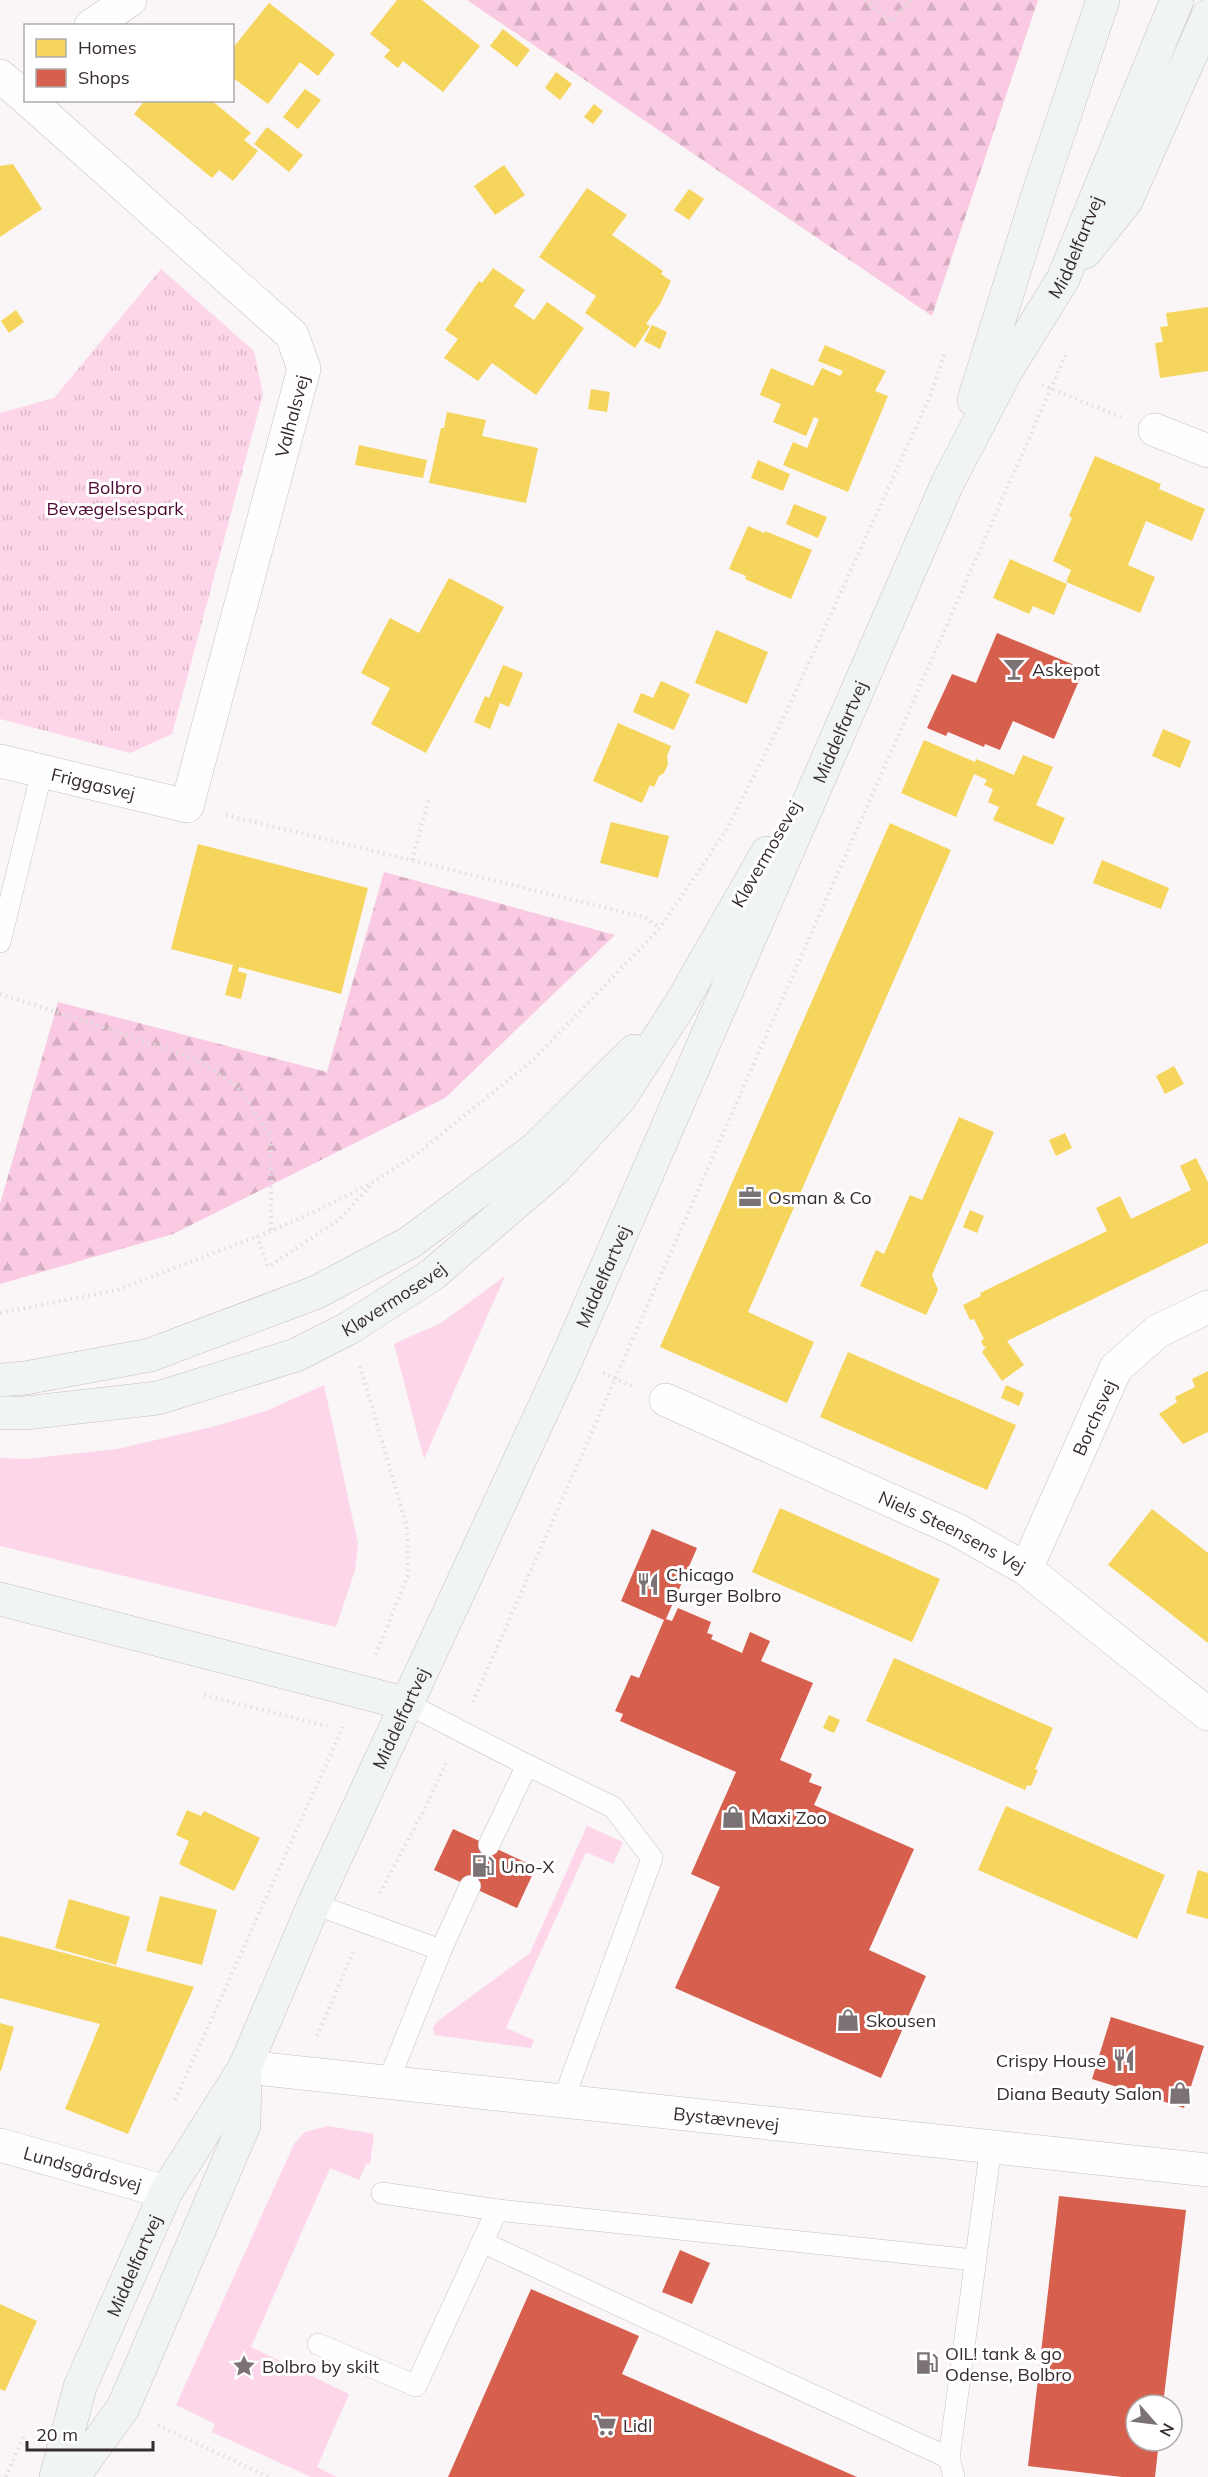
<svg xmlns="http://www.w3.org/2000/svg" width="1208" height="2477" font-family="Mulish,sans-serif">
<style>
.green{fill:#fdd6e9}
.forest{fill:url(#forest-firs)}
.park{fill:url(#park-tufts)}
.homes{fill:#f6d55c}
.shops{fill:#d6604d}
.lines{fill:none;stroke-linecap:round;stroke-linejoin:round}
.lane-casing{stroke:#c6bfc2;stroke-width:22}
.street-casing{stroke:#c6bfc2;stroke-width:34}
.secondary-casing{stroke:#c6bfc2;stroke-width:34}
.path{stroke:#e0dedf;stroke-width:4;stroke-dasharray:1.5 4.5;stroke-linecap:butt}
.lane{stroke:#fefefe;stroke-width:21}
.street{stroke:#fefefe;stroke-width:33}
.secondary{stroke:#f0f4f4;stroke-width:33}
.labels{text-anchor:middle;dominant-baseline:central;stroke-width:6;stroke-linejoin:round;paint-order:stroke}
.street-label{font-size:18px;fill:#362b30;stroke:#fff}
.park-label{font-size:18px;fill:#4f0735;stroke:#fff}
.poi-label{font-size:18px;fill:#362b30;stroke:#fff;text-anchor:start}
</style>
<defs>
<pattern id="forest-firs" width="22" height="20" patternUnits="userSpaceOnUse" patternTransform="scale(1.5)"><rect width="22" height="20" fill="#f9cae2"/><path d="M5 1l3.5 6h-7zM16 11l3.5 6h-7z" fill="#d6aec2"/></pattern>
<pattern id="park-tufts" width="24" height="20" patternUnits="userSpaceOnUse" patternTransform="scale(1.5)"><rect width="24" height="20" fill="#fdd6e9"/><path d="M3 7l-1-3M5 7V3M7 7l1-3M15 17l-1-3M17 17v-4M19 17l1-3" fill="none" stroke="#d9b8c8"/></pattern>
</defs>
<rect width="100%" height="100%" fill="#faf5f7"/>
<g class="green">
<path d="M 505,1276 L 424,1459 L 394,1344 L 441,1323 Z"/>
<path d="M 324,1385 L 358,1544 L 355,1570 L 336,1627 L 0,1546 L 0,1458 L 26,1459 L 117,1449 L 212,1427 L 266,1411 Z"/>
<path d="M 587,1826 L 623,1842 L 613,1864 L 586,1852 L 506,2028 L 534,2040 L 531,2048 L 434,2035 L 433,2027 L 438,2021 L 530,1953 Z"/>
<path d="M 328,2126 L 374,2134 L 370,2164 L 366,2164 L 359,2180 L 330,2168 L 251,2347 L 349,2394 L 317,2467 L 337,2477 L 311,2477 L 212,2432 L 215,2424 L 176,2405 L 294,2144 L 305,2132 Z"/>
</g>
<g class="forest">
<path d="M 467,0 L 1038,0 L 932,316 Z"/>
<path d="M 384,872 L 615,935 L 445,1098 L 173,1234 L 0,1284 L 0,1204 L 58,1002 L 327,1072 Z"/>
</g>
<path class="park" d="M 161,269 L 254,351 L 263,394 L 172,734 L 130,753 L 0,719 L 0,413 L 54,398 Z"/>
<g class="homes">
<path d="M 397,0 L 422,0 L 480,46 L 443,92 L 403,61 L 398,68 L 384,57 L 390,50 L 370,34 Z"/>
<path d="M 269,3 L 335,54 L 318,76 L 300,62 L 268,104 L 232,77 L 232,49 Z"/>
<path d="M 503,29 L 530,50 L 517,67 L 490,46 Z"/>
<path d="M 556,72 L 572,84 L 560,100 L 545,88 Z"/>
<path d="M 305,89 L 321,100 L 298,129 L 283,117 Z"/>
<path d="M 145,100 L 211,100 L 251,133 L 244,140 L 258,151 L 233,181 L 219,170 L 212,178 L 134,114 Z"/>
<path d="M 594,104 L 603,111 L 593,124 L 584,117 Z"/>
<path d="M 267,127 L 303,155 L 289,172 L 254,144 Z"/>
<path d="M 13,164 L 42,209 L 0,237 L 0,166 Z"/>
<path d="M 504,165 L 525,195 L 495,215 L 474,186 Z"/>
<path d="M 587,188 L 627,215 L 612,235 L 663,271 L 661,274 L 671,281 L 660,304 L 646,324 L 650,326 L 635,348 L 585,313 L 596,296 L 539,257 Z"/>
<path d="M 689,189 L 704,199 L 689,220 L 674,210 Z"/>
<path d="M 493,268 L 525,290 L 514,306 L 534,320 L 547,302 L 584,328 L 536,395 L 492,363 L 478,381 L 444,358 L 458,339 L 445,330 L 479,281 L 482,283 Z"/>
<path d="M 1208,307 L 1208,371 L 1160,378 L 1155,343 L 1163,342 L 1160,327 L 1168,326 L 1166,313 Z"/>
<path d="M 16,310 L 24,322 L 9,333 L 1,321 Z"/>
<path d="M 652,325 L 667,332 L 660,349 L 644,341 Z"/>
<path d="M 825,345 L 886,371 L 875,391 L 888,396 L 848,492 L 783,465 L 793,442 L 807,448 L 819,419 L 814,417 L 806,436 L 773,422 L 781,404 L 760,395 L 771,368 L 813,386 L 822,368 L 840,376 L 843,371 L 818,361 Z"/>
<path d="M 591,389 L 610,392 L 607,412 L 588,409 Z"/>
<path d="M 447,412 L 486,420 L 482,436 L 538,448 L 526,503 L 429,483 L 441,428 L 444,428 Z"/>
<path d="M 359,445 L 427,460 L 423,478 L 355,465 Z"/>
<path d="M 1095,456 L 1161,484 L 1159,489 L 1205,509 L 1192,541 L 1146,521 L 1128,565 L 1155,577 L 1140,613 L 1066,582 L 1071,570 L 1053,561 L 1072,518 L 1069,516 Z"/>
<path d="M 758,460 L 790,474 L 783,491 L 751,478 Z"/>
<path d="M 794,504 L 827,517 L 818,538 L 786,524 Z"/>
<path d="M 748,526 L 764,533 L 765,531 L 812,550 L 791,599 L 745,579 L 746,576 L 729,569 Z"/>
<path d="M 1010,559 L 1067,584 L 1054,615 L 1033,606 L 1029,614 L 993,598 Z"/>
<path d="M 449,578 L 504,607 L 426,753 L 371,724 L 390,688 L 361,673 L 390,618 L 419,633 Z"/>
<path d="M 716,630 L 768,652 L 747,704 L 695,683 Z"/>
<path d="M 503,665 L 523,673 L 509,707 L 500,703 L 490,729 L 474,722 L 485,696 L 489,698 Z"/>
<path d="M 661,681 L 690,694 L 674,730 L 633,712 L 641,693 L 653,698 Z"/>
<path d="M 618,723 L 671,746 L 667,756 L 668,764 L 664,773 L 659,776 L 654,787 L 650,785 L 642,803 L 593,781 Z"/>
<path d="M 1163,729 L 1191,741 L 1180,768 L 1152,756 Z"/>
<path d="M 924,740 L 975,762 L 976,759 L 1014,775 L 1023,755 L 1053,767 L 1036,805 L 1065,818 L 1053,845 L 993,820 L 999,807 L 988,802 L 993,789 L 984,785 L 987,780 L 974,774 L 956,817 L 901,793 Z"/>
<path d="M 611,822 L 669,836 L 658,878 L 600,863 Z"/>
<path d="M 890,823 L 951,850 L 748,1312 L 814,1342 L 787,1403 L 660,1347 Z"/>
<path d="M 198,844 L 368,888 L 341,994 L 239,967 L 238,971 L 247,974 L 241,999 L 225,995 L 233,965 L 171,949 Z"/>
<path d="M 1102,860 L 1169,888 L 1161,909 L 1093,883 Z"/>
<path d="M 1174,1066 L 1184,1084 L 1165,1094 L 1156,1076 Z"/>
<path d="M 959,1117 L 994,1132 L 932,1275 L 938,1290 L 926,1315 L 860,1286 L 876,1250 L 884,1254 L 910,1195 L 922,1200 Z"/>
<path d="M 1065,1133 L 1072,1148 L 1056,1156 L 1049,1140 Z"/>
<path d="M 1196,1158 L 1208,1182 L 1208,1243 L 1007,1341 L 1024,1365 L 1002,1381 L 982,1352 L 987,1346 L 984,1347 L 981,1341 L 984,1339 L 974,1319 L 970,1320 L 963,1305 L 981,1296 L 980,1293 L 1107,1231 L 1096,1208 L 1120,1196 L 1131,1219 L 1191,1190 L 1180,1166 Z"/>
<path d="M 970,1210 L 984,1216 L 977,1233 L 963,1227 Z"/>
<path d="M 848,1352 L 1016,1425 L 987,1490 L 820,1417 Z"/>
<path d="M 1208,1371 L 1208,1432 L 1183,1444 L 1159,1414 L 1177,1402 L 1175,1397 L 1195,1387 L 1192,1379 Z"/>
<path d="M 1006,1385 L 1024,1393 L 1019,1406 L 1001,1398 Z"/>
<path d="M 780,1508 L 940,1579 L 912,1642 L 752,1572 Z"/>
<path d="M 1152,1509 L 1208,1553 L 1208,1643 L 1108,1565 Z"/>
<path d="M 894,1658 L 1053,1728 L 1035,1769 L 1038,1770 L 1031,1786 L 1027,1785 L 1025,1790 L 866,1721 Z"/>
<path d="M 829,1715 L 840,1720 L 834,1733 L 823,1728 Z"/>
<path d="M 1006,1806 L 1165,1875 L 1137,1939 L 978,1870 Z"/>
<path d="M 187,1810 L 201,1816 L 204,1811 L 260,1838 L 234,1891 L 179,1864 L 189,1841 L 176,1835 Z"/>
<path d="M 1198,1870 L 1208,1873 L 1208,1919 L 1186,1913 Z"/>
<path d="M 160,1896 L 217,1910 L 202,1965 L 146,1951 Z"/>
<path d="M 69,1899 L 130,1917 L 116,1965 L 55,1948 Z"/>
<path d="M 0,1936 L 194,1987 L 128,2134 L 65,2109 L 100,2024 L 0,1998 Z"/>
<path d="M 0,2023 L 14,2027 L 1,2071 L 0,2071 Z"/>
<path d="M 0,2304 L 37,2321 L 5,2391 L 0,2389 Z"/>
</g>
<g class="shops">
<path d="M 997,633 L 1084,669 L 1054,739 L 1013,721 L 1000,750 L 985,744 L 984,747 L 948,732 L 946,736 L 927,728 L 952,674 L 976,683 Z"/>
<path d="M 652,1529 L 697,1548 L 666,1619 L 672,1621 L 678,1608 L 711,1622 L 707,1633 L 713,1635 L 711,1639 L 742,1653 L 750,1632 L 770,1641 L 761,1661 L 813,1683 L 780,1760 L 812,1774 L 809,1782 L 822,1787 L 814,1805 L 914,1849 L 869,1950 L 926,1976 L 881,2078 L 675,1988 L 720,1887 L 691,1874 L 736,1772 L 620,1721 L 623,1714 L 615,1711 L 631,1675 L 639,1678 L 664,1620 L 621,1601 Z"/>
<path d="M 453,1829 L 536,1867 L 517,1908 L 434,1870 Z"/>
<path d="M 1111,2017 L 1204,2046 L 1184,2108 L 1092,2079 Z"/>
<path d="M 1059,2196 L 1186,2210 L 1163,2405 L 1136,2405 L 1136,2441 L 1159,2441 L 1155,2477 L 1122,2477 L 1028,2466 Z"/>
<path d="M 680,2250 L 710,2263 L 692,2304 L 662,2292 Z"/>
<path d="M 531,2289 L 639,2336 L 622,2374 L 857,2477 L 448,2477 Z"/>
</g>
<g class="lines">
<g class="lane-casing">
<g id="lane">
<path d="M 0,942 L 42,771"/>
<path d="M 408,1704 L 527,1765 L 489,1845"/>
<path d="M 527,1765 L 613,1807 L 652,1858 L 563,2101"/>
<path d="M 314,1904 L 441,1950"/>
<path d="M 388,2082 L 441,1950 L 470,1886"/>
<path d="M 382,2193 L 497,2210"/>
<path d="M 482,2242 L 949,2458"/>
<path d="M 318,2344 L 416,2386 L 497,2210 L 974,2260"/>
<path d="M 954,2477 L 949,2458 L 991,2146"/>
</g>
</g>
<g class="street-casing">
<g id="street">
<path d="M 91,26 L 130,0"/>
<path d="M 0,76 L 26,98"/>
<path d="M 1155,430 L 1208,451"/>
<path id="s1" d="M 0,761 L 187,806 L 304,369 L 292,335 L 28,100"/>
<path id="s2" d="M 666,1400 L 957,1530 L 1026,1569 L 1208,1714"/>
<path id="s3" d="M 1026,1569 L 1116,1368 L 1158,1331 L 1208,1307"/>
<path id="s4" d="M 245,2067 L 1208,2170"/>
<path id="s5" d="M 0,2145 L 166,2192"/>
</g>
</g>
<g class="secondary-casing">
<g id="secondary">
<path d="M 1085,252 L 1126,201 L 1208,16"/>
<path d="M 974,400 L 1041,185 L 1103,0"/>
<path d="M 0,1380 L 25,1378 L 150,1355 L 317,1292 L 409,1243 L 535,1149 L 634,1051"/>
<path id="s6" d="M 0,1413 L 25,1413 L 158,1398 L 296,1355 L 349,1328 L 433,1274 L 554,1170 L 620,1098 L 680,1005 L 767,853"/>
<path d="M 0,1599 L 408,1704"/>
<path id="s7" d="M 56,2477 L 80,2387 L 166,2192 L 245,2067 L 314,1904 L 567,1358 L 948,482 L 1006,371 L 1063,279 L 1177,0"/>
<path d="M 73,2477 L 123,2408 L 244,2125 L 245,2067"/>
</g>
</g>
<g class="path">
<path d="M 865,0 L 890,21 L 911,0"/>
<path d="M 1042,385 L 1121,417"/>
<path d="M 226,815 L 644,917 L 660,928"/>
<path d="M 412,860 L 429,799"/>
<path d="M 0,994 L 100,1026 L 198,1060 L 238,1087 L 271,1137 L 271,1231"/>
<path d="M 257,1236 L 268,1267"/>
<path d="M 271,1265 L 340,1219 L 372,1184"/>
<path d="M 0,1313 L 117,1290 L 271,1231 L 327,1206 L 375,1181 L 418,1153 L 532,1061 L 660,928 L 725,832 L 785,715 L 931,394 L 945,352"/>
<path d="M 360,1366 L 407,1527 L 408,1575 L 375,1657"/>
<path d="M 603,1373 L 632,1386"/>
<path d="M 204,1695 L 327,1726"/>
<path d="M 473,1702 L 1067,352"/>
<path d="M 380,1893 L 425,1808 L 447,1761"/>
<path d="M 317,2036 L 353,1952"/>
<path d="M 175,2100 L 343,1727"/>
<path d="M 158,2425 L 268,2477"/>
<path d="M 6,2477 L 24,2436"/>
</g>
<use href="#lane" class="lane"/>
<use href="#street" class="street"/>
<use href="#secondary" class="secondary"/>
</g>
<defs>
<g id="bar-bare" transform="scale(1.8)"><path d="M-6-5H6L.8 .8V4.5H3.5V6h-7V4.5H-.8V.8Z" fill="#7b7276" stroke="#fff" stroke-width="2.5" paint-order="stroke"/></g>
<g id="office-bare" transform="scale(1.8)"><path d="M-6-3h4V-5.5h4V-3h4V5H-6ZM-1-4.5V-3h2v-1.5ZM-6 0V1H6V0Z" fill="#7b7276" stroke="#fff" stroke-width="2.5" paint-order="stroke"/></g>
<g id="restaurant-bare" transform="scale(1.8)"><path d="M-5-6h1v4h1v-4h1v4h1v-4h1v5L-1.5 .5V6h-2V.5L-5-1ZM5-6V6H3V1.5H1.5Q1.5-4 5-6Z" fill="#7b7276" stroke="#fff" stroke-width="2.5" paint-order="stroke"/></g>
<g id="shop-bare" transform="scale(1.8)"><path d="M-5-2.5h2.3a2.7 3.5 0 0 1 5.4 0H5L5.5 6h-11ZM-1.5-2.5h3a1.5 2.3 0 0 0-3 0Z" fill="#7b7276" stroke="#fff" stroke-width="2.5" paint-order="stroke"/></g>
<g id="fuel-bare" transform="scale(1.8)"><path d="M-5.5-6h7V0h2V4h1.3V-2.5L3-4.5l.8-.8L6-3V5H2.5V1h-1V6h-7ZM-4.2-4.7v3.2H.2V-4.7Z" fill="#7b7276" stroke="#fff" stroke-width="2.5" paint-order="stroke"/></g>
<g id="sight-bare" transform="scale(1.8)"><path d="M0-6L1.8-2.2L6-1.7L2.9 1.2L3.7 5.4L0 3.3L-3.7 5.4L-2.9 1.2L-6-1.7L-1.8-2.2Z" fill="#7b7276" stroke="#fff" stroke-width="2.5" paint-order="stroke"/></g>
<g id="supermarket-bare" transform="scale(1.8)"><path d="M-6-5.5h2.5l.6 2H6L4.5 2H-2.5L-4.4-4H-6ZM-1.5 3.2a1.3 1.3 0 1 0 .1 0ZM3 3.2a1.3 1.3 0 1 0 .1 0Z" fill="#7b7276" stroke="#fff" stroke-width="2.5" paint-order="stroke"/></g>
</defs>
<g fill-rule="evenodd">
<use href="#bar-bare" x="1014" y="669"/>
<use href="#office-bare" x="750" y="1197"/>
<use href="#restaurant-bare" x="648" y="1584"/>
<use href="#shop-bare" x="733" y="1817"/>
<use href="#fuel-bare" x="483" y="1866"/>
<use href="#shop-bare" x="848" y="2020"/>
<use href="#restaurant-bare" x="1124" y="2060"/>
<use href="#shop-bare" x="1180" y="2093"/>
<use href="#fuel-bare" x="927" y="2363"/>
<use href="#sight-bare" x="244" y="2366"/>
<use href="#supermarket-bare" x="605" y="2425"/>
</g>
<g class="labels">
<g class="street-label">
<text stroke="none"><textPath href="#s7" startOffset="2456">Middelfartvej</textPath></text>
<text stroke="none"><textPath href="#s1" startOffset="596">Valhalsvej</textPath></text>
<text stroke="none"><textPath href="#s7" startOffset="1916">Middelfartvej</textPath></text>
<text stroke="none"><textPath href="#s1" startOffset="96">Friggasvej</textPath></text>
<text transform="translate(766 854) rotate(-60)">Kløvermosevej</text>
<text stroke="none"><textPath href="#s7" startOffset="1322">Middelfartvej</textPath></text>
<text stroke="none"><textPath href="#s6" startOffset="416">Kløvermosevej</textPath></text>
<text stroke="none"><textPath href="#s3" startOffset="166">Borchsvej</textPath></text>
<text stroke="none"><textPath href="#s2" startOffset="315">Niels Steensens Vej</textPath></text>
<text stroke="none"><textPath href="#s7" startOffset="836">Middelfartvej</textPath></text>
<text stroke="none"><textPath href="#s4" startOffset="484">Bystævnevej</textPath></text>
<text stroke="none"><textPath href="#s5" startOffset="86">Lundsgårdsvej</textPath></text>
<text stroke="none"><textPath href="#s7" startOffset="226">Middelfartvej</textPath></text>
</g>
<g class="park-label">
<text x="115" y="487">Bolbro<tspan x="115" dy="21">Bevægelsespark</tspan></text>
</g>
<g class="poi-label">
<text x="1032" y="669">Askepot</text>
<text x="768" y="1197">Osman &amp; Co</text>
<text x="666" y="1574">Chicago<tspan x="666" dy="21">Burger Bolbro</tspan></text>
<text x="751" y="1817">Maxi Zoo</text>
<text x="501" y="1866">Uno-X</text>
<text x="866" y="2020">Skousen</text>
<text x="1106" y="2060" text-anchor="end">Crispy House</text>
<text x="1162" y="2093" text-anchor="end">Diana Beauty Salon</text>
<text x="945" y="2353">OIL! tank &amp; go<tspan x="945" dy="21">Odense, Bolbro</tspan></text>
<text x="262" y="2366">Bolbro by skilt</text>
<text x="623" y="2425">Lidl</text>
</g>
</g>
<rect x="24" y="24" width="210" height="78" fill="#ffffff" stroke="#afaaac" stroke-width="1.5"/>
<rect x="36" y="39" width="30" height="18" fill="#f6d55c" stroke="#afaaac" stroke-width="1.5"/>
<text x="78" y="54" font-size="18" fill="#362b30">Homes</text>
<rect x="36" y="69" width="30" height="18" fill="#d6604d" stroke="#afaaac" stroke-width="1.5"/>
<text x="78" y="84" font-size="18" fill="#362b30">Shops</text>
<g transform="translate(1154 2423) rotate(118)"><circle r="28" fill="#ffffff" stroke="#afaaac" stroke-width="1.5"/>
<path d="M0-4.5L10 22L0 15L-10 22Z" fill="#7b7276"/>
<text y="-9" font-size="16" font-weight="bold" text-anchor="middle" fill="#362b30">N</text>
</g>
<path d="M27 2441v9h126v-9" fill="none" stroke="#362b30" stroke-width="3"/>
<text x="36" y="2441" font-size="18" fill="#362b30" stroke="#ffffff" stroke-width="4.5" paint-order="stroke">20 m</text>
</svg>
